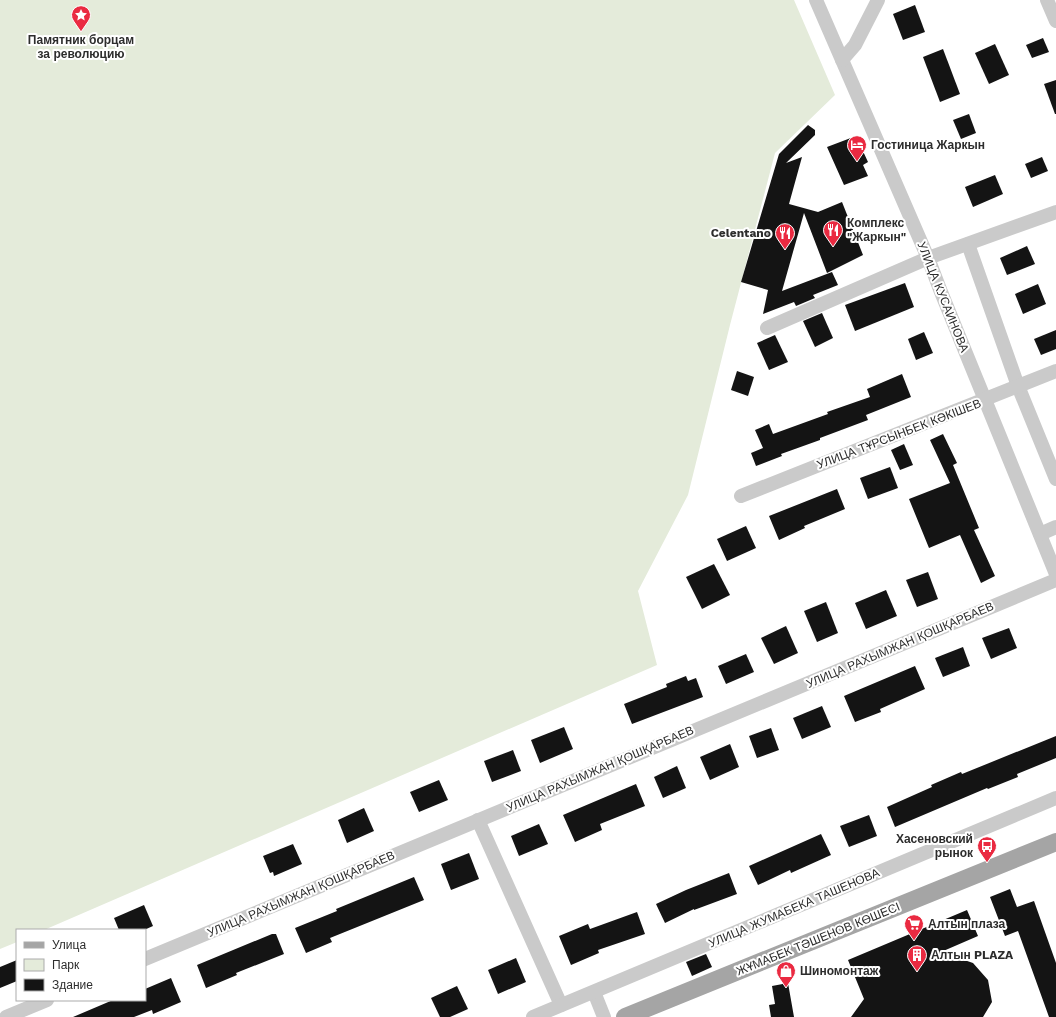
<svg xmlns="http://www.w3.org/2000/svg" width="1056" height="1017" font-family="'Work Sans',sans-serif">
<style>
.green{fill:#e4ebda}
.building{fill:#141414}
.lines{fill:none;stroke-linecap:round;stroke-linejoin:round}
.minor{stroke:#cacaca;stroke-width:14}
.major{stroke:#a5a5a5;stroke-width:18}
.labels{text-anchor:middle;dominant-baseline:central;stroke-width:4;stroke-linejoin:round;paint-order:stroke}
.poi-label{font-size:12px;font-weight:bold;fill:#2d2d2d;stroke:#fff;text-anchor:start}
.street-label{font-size:12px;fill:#2d2d2d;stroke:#fff}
</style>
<rect width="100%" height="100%" fill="#fff"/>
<path class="green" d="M 0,0 L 794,0 L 835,95 L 775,153 L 730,325 L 688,495 L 638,591 L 657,665 L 44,930 L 17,930 L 17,942 L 0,949 Z"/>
<g class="building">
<path d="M 915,5 L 925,32 L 903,40 L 893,14 Z"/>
<path d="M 1043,38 L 1049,52 L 1032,58 L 1026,45 Z"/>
<path d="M 995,44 L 1009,75 L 989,84 L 975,53 Z"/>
<path d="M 943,49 L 960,94 L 940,102 L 923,57 Z"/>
<path d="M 1056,80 L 1056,114 L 1055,114 L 1044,84 Z"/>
<path d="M 969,114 L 976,133 L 961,139 L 953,120 Z"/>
<path d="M 808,125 L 815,130 L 815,135 L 786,163 L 802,157 L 789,204 L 818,212 L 842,202 L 863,255 L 827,273 L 804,213 L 782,291 L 832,272 L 838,285 L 813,295 L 815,298 L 796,306 L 794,302 L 763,314 L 768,290 L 741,282 L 779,154 Z"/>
<path d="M 856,136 L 868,162 L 863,165 L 868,176 L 844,185 L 827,147 Z"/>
<path d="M 1042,157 L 1048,171 L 1031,178 L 1025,164 Z"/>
<path d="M 995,175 L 1003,194 L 973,207 L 965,187 Z"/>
<path d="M 1027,246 L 1035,264 L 1007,275 L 1000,258 Z"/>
<path d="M 905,283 L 914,307 L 855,331 L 845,305 Z"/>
<path d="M 1038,284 L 1046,304 L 1023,314 L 1015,294 Z"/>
<path d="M 822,313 L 833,338 L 815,347 L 803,321 Z"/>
<path d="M 1056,330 L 1056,349 L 1041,355 L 1034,339 Z"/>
<path d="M 924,332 L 933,353 L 916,360 L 908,339 Z"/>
<path d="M 775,335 L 788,362 L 769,370 L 757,343 Z"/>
<path d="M 737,371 L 754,377 L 748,396 L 731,390 Z"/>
<path d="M 902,374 L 911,397 L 866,415 L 868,420 L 820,438 L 820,440 L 781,454 L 782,456 L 756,466 L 751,453 L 763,448 L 755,430 L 769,424 L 773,434 L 828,414 L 827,412 L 870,397 L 867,389 Z"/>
<path d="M 943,434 L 957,463 L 953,465 L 979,528 L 974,530 L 995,576 L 981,583 L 960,535 L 929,548 L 909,499 L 950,483 L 930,440 Z"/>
<path d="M 904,444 L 913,465 L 900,470 L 891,450 Z"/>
<path d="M 890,467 L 898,488 L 868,499 L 860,478 Z"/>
<path d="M 837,489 L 845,509 L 804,526 L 805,528 L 779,540 L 769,516 Z"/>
<path d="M 746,526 L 756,548 L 727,561 L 717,539 Z"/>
<path d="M 714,564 L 730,595 L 702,609 L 686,577 Z"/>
<path d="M 928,572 L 938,599 L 917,607 L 906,580 Z"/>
<path d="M 886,590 L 897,616 L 866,629 L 855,603 Z"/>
<path d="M 826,602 L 838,633 L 817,642 L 804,611 Z"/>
<path d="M 786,626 L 798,653 L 774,664 L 761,638 Z"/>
<path d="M 1009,628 L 1017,648 L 991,659 L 982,638 Z"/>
<path d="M 963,647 L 970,666 L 943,677 L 935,658 Z"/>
<path d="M 746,654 L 754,672 L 726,684 L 718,666 Z"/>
<path d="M 915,666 L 925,689 L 880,709 L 881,712 L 855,722 L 844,696 Z"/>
<path d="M 686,676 L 688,681 L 696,678 L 703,697 L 632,724 L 624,704 L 667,687 L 666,684 Z"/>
<path d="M 822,706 L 831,727 L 802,739 L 793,718 Z"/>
<path d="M 564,727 L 573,749 L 540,763 L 531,740 Z"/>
<path d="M 771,728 L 779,750 L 757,758 L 749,736 Z"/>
<path d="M 1056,736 L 1056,758 L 1017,774 L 1018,777 L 988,789 L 987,788 L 895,827 L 887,807 L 932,787 L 931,785 L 961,772 L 962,774 Z"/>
<path d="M 730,744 L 739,767 L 710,780 L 700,757 Z"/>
<path d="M 513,750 L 521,771 L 492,782 L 484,761 Z"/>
<path d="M 677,766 L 686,788 L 663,798 L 654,777 Z"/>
<path d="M 439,780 L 448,800 L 419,812 L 410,792 Z"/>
<path d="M 636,784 L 645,806 L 600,824 L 602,830 L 575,842 L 563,815 Z"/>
<path d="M 364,808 L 374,831 L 347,843 L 338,820 Z"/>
<path d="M 869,815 L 877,836 L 849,847 L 840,826 Z"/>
<path d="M 539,824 L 548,844 L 519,856 L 511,836 Z"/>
<path d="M 821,834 L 831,855 L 791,873 L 790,870 L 758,885 L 749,866 Z"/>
<path d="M 293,844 L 302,864 L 274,876 L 273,872 L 270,873 L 263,856 Z"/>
<path d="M 469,853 L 479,879 L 451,890 L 441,864 Z"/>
<path d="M 729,873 L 737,894 L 694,910 L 694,909 L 665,923 L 656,904 L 686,890 Z"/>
<path d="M 414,877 L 424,900 L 330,938 L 332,942 L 306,953 L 295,928 L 337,911 L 336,909 Z"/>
<path d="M 1010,889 L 1017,907 L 1034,901 L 1056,963 L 1056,1017 L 1049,1017 L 1018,931 L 1005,936 L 990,897 Z"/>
<path d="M 144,905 L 153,926 L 144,930 L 119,930 L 114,918 Z"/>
<path d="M 967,910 L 978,936 L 941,952 L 973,963 L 988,980 L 992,1002 L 983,1017 L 851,1017 L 864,999 L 848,960 Z"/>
<path d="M 637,912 L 645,934 L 598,950 L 599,953 L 571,965 L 559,936 L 588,924 L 590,929 Z"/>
<path d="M 272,934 L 276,934 L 284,954 L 236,973 L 237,975 L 206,988 L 197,965 Z"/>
<path d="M 706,954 L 712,967 L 692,976 L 686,962 Z"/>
<path d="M 516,958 L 526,982 L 498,994 L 488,970 Z"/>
<path d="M 17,960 L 17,981 L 0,988 L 0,967 Z"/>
<path d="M 171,978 L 181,1002 L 153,1014 L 152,1010 L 134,1017 L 73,1017 L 113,1000 L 145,1000 L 145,989 Z"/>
<path d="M 788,983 L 794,1017 L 771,1017 L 769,1005 L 775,1004 L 772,986 Z"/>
<path d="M 457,986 L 468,1009 L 450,1017 L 440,1017 L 431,998 Z"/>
</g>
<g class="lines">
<g class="minor">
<path d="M 816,0 L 928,258 L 941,292 L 1056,574"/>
<path d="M 1047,0 L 1056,21"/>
<path d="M 842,60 L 855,45 L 878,0"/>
<path d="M 968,244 L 1018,386 L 1056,479"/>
<path d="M 767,328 L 928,258 L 1056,212"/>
<path d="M 741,496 L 1056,371"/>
<path d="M 1040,534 L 1056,527"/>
<path d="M 478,820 L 561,1005"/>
<path d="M 145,959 L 1056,580"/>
<path d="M 594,992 L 604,1017"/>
<path d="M 6,1017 L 47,1000"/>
<path d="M 533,1017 L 1056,798"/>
</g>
<path class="major" d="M 625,1017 L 1056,842"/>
</g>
<defs>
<g id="sight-pin" transform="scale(1)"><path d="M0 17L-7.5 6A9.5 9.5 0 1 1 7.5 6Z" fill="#ea2a41" stroke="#fff"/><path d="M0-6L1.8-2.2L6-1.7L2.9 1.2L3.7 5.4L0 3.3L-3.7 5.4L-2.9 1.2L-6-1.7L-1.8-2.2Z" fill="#fff"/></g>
<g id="hotel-pin" transform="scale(1)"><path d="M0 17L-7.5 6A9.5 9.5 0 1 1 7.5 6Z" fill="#ea2a41" stroke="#fff"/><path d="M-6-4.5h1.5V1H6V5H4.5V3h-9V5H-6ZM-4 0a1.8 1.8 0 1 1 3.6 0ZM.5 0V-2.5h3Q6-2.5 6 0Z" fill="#fff"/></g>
<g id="restaurant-pin" transform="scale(1)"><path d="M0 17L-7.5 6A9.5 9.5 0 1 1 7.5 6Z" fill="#ea2a41" stroke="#fff"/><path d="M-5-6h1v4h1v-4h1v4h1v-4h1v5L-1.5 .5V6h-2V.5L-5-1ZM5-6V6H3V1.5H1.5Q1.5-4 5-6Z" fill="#fff"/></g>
<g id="bus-pin" transform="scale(1)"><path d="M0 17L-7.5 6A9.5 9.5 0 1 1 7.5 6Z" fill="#ea2a41" stroke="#fff"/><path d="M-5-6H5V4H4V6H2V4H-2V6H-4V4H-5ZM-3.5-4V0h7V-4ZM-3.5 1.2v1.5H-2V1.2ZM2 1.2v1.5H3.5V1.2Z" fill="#fff"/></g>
<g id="supermarket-pin" transform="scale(1)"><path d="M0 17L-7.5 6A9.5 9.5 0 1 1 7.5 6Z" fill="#ea2a41" stroke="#fff"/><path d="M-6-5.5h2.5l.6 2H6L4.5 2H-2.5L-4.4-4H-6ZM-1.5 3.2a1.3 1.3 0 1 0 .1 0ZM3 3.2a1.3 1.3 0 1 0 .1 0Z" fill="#fff"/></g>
<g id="building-pin" transform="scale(1)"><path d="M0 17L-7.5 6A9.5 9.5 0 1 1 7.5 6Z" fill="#ea2a41" stroke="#fff"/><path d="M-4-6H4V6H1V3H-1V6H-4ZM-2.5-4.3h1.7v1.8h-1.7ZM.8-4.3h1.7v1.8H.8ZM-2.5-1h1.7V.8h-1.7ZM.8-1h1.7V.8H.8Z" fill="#fff"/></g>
<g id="shop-pin" transform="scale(1)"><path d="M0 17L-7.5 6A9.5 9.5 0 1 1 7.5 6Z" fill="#ea2a41" stroke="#fff"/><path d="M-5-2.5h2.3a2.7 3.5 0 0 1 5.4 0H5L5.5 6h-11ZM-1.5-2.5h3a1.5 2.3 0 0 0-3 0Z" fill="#fff"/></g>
</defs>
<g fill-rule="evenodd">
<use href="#sight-pin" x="81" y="15"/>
<use href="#hotel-pin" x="857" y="145"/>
<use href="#restaurant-pin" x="833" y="230"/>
<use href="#restaurant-pin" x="785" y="233"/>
<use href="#bus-pin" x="987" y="846"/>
<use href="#supermarket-pin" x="914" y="924"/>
<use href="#building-pin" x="917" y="955"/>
<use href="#shop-pin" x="786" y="971"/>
</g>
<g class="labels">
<g class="poi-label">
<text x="81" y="40" text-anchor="middle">Памятник борцам<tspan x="81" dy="14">за революцию</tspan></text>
<text x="871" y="145">Гостиница Жаркын</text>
<text x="847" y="223">Комплекс<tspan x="847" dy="14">"Жаркын"</tspan></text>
<text x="771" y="233" text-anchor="end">Celentano</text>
<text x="973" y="839" text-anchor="end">Хасеновский<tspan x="973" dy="14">рынок</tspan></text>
<text x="928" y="924">Алтын плаза</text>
<text x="931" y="955">Алтын PLAZA</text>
<text x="800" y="971">Шиномонтаж</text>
</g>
<g class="street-label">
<text transform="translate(943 297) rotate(68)">УЛИЦА КУСАИНОВА</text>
<text transform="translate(899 434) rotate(-21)">УЛИЦА ТҰРСЫНБЕК КӘКІШЕВ</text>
<text transform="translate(900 645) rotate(-23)">УЛИЦА РАХЫМЖАН ҚОШҚАРБАЕВ</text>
<text transform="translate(600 769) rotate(-23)">УЛИЦА РАХЫМЖАН ҚОШҚАРБАЕВ</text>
<text transform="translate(301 894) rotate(-23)">УЛИЦА РАХЫМЖАН ҚОШҚАРБАЕВ</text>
<text transform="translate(794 908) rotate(-23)">УЛИЦА ЖУМАБЕКА ТАШЕНОВА</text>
<text transform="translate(818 939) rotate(-22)">ЖҰМАБЕК ТӘШЕНОВ КӨШЕСІ</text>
</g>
</g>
<rect x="16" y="929" width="130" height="72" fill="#ffffff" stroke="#ababab"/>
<rect x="24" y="942" width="20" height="6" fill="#a5a5a5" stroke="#ababab"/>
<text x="52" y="949" font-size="12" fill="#2d2d2d">Улица</text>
<rect x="24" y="959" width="20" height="12" fill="#e4ebda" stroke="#ababab"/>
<text x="52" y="969" font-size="12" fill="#2d2d2d">Парк</text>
<rect x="24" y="979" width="20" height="12" fill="#141414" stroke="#ababab"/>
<text x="52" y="989" font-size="12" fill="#2d2d2d">Здание</text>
</svg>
